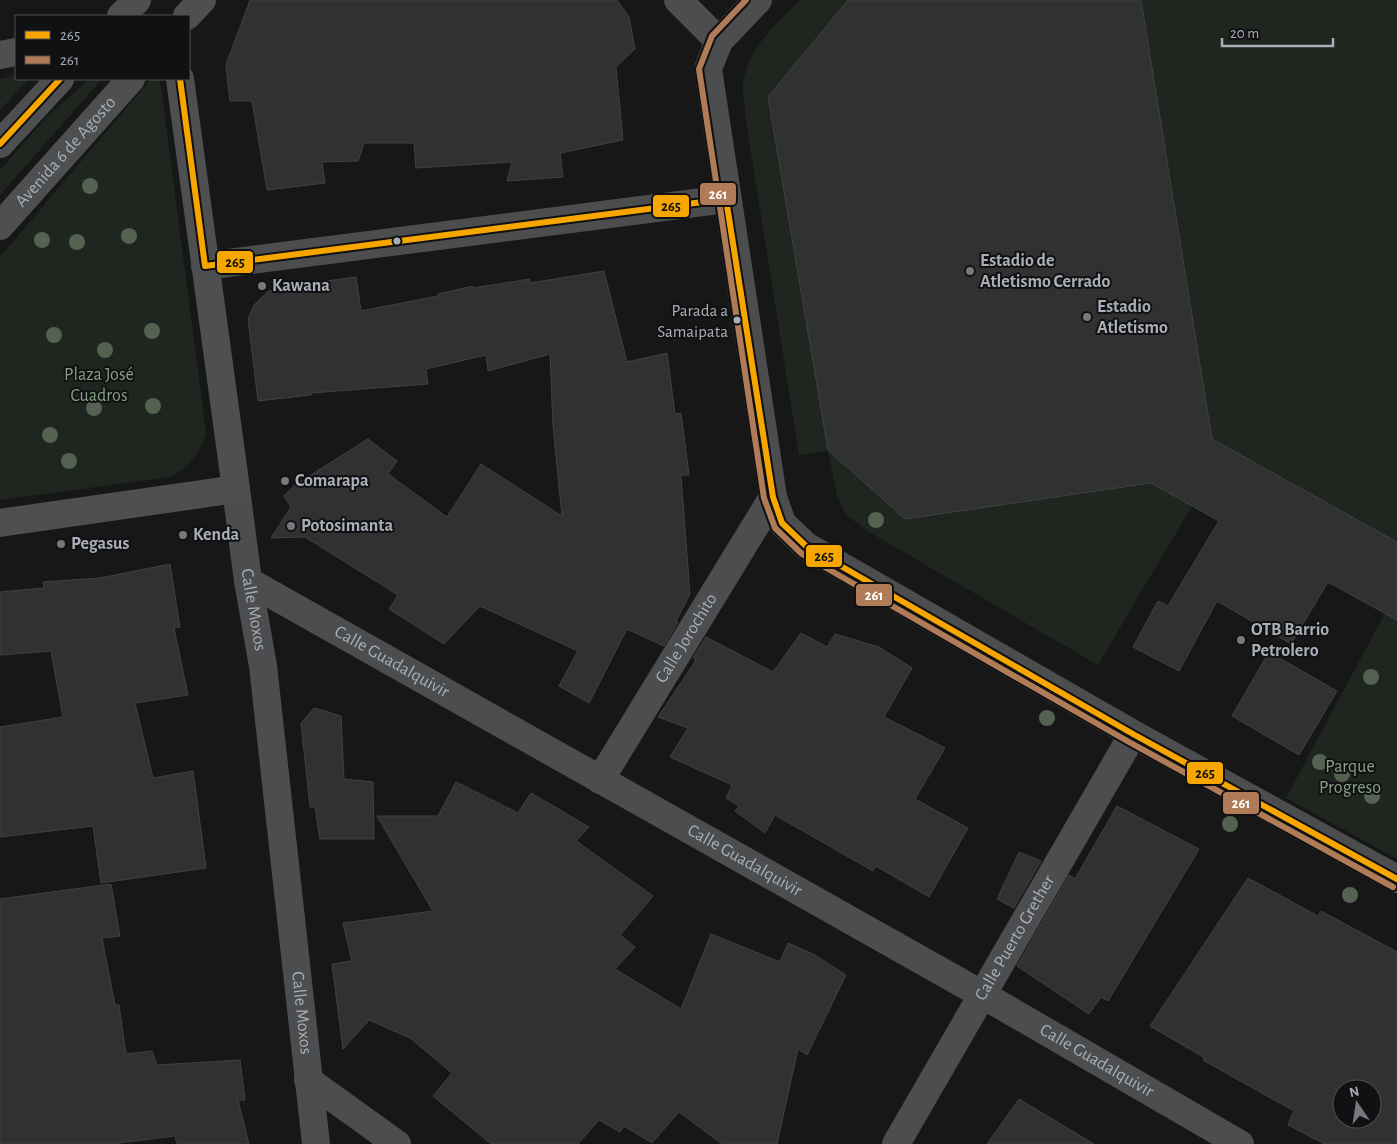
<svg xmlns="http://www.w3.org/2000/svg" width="1397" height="1144" font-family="'Alegreya Sans',sans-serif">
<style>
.green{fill:#1f251f}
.building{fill:#313132;stroke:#3f4143;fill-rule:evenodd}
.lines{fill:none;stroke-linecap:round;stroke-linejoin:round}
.minor{stroke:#4b4d4f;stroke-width:28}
.major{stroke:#4e4f51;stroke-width:28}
.bus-1-casing{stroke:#111113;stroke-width:10}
.bus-2-casing{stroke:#111113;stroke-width:10}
.bus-1{stroke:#f7a600;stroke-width:6}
.bus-2{stroke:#b07c57;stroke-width:6}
.tree{fill:#546252}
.bus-dot{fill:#a9afb6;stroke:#111113;stroke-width:2}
.poi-dot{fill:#767a7e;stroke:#111113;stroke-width:2}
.labels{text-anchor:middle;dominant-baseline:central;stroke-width:4;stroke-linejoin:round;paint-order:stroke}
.bus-label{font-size:17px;fill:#a9afb6;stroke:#111113;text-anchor:end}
.street-label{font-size:18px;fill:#a9afb6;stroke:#111113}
.poi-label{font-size:18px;font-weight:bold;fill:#a9afb6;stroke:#111113;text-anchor:start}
.park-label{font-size:18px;fill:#85a082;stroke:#111113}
.line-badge{stroke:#111113;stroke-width:2}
.badge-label{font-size:14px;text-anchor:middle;font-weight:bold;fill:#fff}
.pale-badge-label{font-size:14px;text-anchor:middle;font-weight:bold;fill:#111}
</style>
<rect width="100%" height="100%" fill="#171717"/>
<g class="green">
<path d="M 800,0 L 1397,0 L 1397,859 L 1286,798 L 1385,613 L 1192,506 L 1098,665 L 869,532 L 845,514 L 837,495 L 828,451 L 799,455 L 745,115 C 745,103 741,88 744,77 C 752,44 778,22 800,0 Z"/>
<path d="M 16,75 L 16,79 L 29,79 L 0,110 L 0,79 Z"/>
<path d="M 89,79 L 102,79 L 0,195 L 0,170 L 44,120 Z"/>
<path d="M 151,79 L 160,79 L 206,432 C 200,456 191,463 171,477 L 0,500 L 0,257 Z"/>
</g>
<g class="building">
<path d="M 250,0 L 617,0 L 629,17 L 635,49 L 616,67 L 623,140 L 560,153 L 563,177 L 507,181 L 512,162 L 416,168 L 414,143 L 364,143 L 358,161 L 322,162 L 325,183 L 267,190 L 252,101 L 230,101 L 226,65 Z"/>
<path d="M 848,0 L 1141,0 L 1212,439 L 1397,542 L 1397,620 L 1328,582 L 1291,644 L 1217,601 L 1179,671 L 1133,647 L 1158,601 L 1168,606 L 1219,521 L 1151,483 L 905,519 L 828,450 L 768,97 Z"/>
<path d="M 604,271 L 627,362 L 667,353 L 675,414 L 681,413 L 689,475 L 681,475 L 690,594 L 676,621 L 678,622 L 664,646 L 627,629 L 589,703 L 559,686 L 578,651 L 480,606 L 444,644 L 389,609 L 398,595 L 305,537 L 271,538 L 291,507 L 284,496 L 295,485 L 368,439 L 397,461 L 388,474 L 447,517 L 481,464 L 562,516 L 553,426 L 550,354 L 488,371 L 486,355 L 426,369 L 428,384 L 311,393 L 311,395 L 258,401 L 248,319 L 254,305 L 260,299 L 269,291 L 289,286 L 356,277 L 361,311 L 438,296 L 438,294 L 473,286 L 473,288 L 530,279 L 530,283 Z"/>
<path d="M 170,564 L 180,627 L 174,628 L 188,695 L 135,703 L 153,778 L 193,771 L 206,868 L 101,883 L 93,826 L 0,837 L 0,727 L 63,717 L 51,651 L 0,655 L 0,592 L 44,588 L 43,582 L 100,578 Z"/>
<path d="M 801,633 L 827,647 L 835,634 L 879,647 L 912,668 L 884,717 L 945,748 L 915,799 L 968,828 L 929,897 L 876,866 L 873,871 L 775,815 L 765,833 L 735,811 L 739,806 L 726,798 L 732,785 L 670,757 L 688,728 L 658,717 L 696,660 L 693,658 L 706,637 L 773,672 Z"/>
<path d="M 1269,652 L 1337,691 L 1299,755 L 1232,716 Z"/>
<path d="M 314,708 L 341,716 L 344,779 L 373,782 L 374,839 L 320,839 L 315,807 L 310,807 L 301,723 Z"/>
<path d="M 456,782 L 518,813 L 531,793 L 589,827 L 576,841 L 653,896 L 620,935 L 635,947 L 615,969 L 681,1009 L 711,934 L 780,962 L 788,943 L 815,955 L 846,975 L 807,1055 L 798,1049 L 777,1144 L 722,1144 L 679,1112 L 652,1143 L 624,1126 L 620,1132 L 599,1120 L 578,1144 L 491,1144 L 433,1096 L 452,1073 L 410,1038 L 369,1020 L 343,1049 L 332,964 L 352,961 L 343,923 L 433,911 L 377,816 L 438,816 Z"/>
<path d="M 1117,806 L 1199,849 L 1108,1001 L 1101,997 L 1089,1014 L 1017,966 L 1069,875 L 1075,879 Z"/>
<path d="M 1019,852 L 1041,861 L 1014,908 L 997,899 Z"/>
<path d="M 1248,878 L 1318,916 L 1321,911 L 1397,952 L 1397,1144 L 1324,1144 L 1288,1125 L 1294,1111 L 1203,1060 L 1205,1058 L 1150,1026 ZM 1342,1089 L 1372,1089 L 1372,1119 L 1342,1119 Z"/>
<path d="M 111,884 L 120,936 L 102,938 L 115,1005 L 119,1005 L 126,1054 L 152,1051 L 157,1065 L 240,1060 L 245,1100 L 238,1100 L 249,1144 L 177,1144 L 175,1136 L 111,1144 L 0,1144 L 0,899 Z"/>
<path d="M 1019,1099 L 1094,1144 L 987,1144 Z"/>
</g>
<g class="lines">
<g class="minor">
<path d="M 678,0 L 719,41"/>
<path d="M 758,0 L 719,41 L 708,69 L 773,497 L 782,523 L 806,546 L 1133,734 L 1397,879"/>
<path d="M 205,266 L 726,199"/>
<path id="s1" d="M 236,489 L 248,581 L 263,666 L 316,1144"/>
<path id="s2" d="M 248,581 L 983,995 L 1240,1144"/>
<path id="s3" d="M 600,780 L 773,497"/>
<path d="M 308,1080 L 397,1144"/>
<path id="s4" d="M 896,1144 L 1133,734"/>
</g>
<g class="major">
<path d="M 121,16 L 137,0"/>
<path d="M 187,16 L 202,0"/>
<path d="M 0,55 L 16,52"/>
<path d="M 0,144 L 60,79"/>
<path id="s5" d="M 0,226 L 131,79"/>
<path d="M 0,523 L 236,489 L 180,79"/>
</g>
<g class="bus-1-casing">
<g id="bus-1">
<path d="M 180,79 L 205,266 L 726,199 L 773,497 L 782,523 L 806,546 L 1133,734 L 1397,879"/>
<path d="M 0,144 L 60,79"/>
</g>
</g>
<g class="bus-2-casing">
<path id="bus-2" d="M 746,0 L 712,36 L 699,69 L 764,498 L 775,528 L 802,554 L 1129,742 L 1393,887"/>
</g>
<use href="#bus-1" class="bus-1"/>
<use href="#bus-2" class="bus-2"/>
</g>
<g class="tree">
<circle cx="90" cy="186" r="8"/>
<circle cx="129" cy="236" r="8"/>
<circle cx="42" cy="240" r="8"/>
<circle cx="77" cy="242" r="8"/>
<circle cx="152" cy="331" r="8"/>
<circle cx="54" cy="335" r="8"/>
<circle cx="105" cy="350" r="8"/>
<circle cx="153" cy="406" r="8"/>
<circle cx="94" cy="408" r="8"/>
<circle cx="50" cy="435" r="8"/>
<circle cx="69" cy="461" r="8"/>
<circle cx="876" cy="520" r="8"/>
<circle cx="1371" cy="677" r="8"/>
<circle cx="1047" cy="718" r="8"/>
<circle cx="1320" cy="762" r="8"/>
<circle cx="1342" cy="774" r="8"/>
<circle cx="1372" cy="796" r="8"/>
<circle cx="1230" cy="824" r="8"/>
<circle cx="1350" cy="895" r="8"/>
</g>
<g class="bus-dot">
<circle cx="397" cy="241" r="4.5"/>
<circle cx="737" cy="320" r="4.5"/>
</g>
<g class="poi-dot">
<circle cx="970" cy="271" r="5"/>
<circle cx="262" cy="286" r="5"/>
<circle cx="1087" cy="317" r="5"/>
<circle cx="285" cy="481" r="5"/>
<circle cx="291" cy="526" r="5"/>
<circle cx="183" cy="535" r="5"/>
<circle cx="61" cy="544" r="5"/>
<circle cx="1241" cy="640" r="5"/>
</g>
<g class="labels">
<g class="bus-label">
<text x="728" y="310">Parada a<tspan x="728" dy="21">Samaipata</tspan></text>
</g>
<g class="street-label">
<text stroke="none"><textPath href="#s5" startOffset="99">Avenida 6 de Agosto</textPath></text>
<text stroke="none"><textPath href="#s1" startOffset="122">Calle Moxos</textPath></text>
<text stroke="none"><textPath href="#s3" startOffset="166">Calle Jorochito</textPath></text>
<text stroke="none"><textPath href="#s2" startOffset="165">Calle Guadalquivir</textPath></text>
<text stroke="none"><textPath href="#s2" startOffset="570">Calle Guadalquivir</textPath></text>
<text stroke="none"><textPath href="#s4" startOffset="238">Calle Puerto Grether</textPath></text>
<text stroke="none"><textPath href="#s1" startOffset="528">Calle Moxos</textPath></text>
<text stroke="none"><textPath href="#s2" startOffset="975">Calle Guadalquivir</textPath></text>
</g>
<g class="poi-label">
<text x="980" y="261">Estadio de<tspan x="980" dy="21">Atletismo Cerrado</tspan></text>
<text x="272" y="286">Kawana</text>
<text x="1097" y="307">Estadio<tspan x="1097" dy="21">Atletismo</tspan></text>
<text x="295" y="481">Comarapa</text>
<text x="301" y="526">Potosimanta</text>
<text x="193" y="535">Kenda</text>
<text x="71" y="544">Pegasus</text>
<text x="1251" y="630">OTB Barrio<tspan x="1251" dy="21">Petrolero</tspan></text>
</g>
<g class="park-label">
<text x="99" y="375">Plaza José<tspan x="99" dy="21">Cuadros</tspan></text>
<text x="1350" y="767">Parque<tspan x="1350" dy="21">Progreso</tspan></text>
</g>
</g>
<g class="line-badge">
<rect x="699" y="182" width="38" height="24" rx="5" fill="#b07c57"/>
<rect x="652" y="194" width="38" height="24" rx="5" fill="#f7a600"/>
<rect x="216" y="250" width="38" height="24" rx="5" fill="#f7a600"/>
<rect x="805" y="544" width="38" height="24" rx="5" fill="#f7a600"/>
<rect x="855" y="583" width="38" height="24" rx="5" fill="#b07c57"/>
<rect x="1186" y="761" width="38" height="24" rx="5" fill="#f7a600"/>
<rect x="1222" y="791" width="38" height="24" rx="5" fill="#b07c57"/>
</g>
<g class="badge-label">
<text x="718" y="199">261</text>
<text x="874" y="600">261</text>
<text x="1241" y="808">261</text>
</g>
<g class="pale-badge-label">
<text x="671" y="211">265</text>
<text x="235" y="267">265</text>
<text x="824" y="561">265</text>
<text x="1205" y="778">265</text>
</g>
<rect x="15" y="15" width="175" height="65" fill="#111113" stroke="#4e5054"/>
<rect x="25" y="31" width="25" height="8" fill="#f7a600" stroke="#4e5054"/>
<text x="60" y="40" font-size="15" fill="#a9afb6">265</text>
<rect x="25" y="56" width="25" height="8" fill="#b07c57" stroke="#4e5054"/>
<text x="60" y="65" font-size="15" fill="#a9afb6">261</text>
<g transform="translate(1357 1104) rotate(347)"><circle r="24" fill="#111113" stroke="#4e5054"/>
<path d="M0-4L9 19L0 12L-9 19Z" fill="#767a7e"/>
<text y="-8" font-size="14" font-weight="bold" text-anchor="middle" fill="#a9afb6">N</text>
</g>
<path d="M1222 38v8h111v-8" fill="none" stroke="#a9afb6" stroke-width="2.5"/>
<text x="1230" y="38" font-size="15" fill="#a9afb6" stroke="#111113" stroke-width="4" paint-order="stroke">20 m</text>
</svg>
